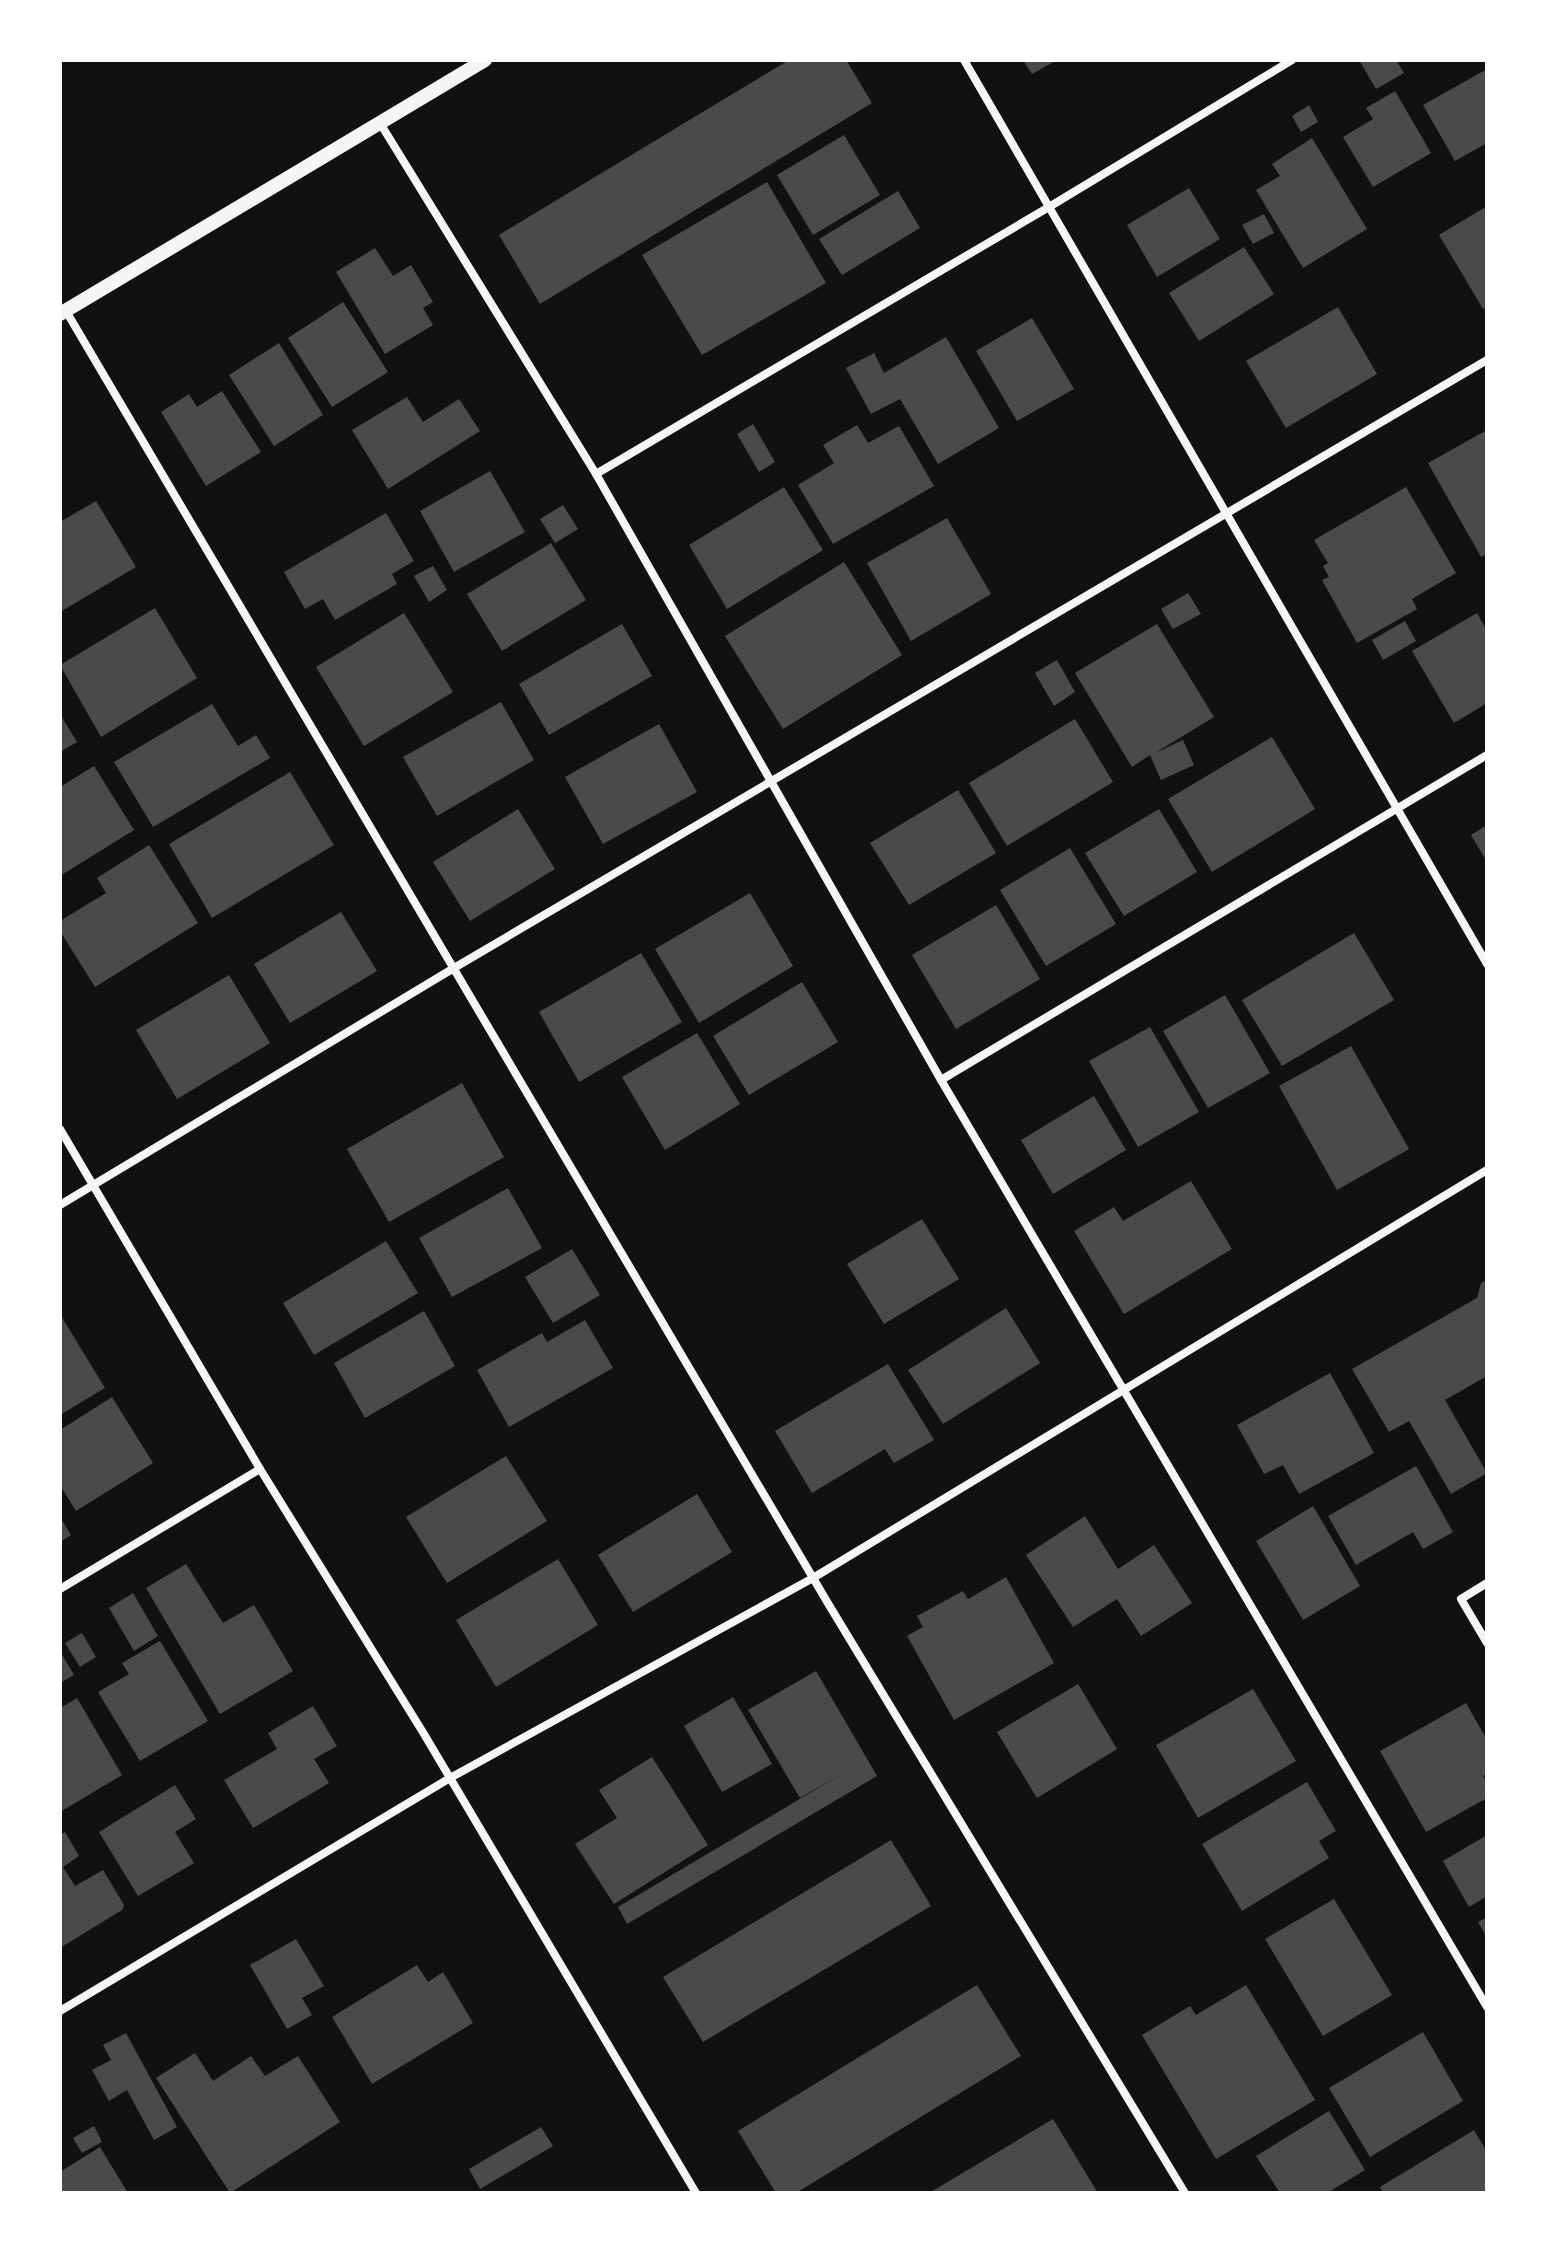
<svg xmlns="http://www.w3.org/2000/svg" width="1547" height="2253" font-family="'Asap Condensed',sans-serif">
<style>
.building{fill:#4a4a4a}
.lines{fill:none;stroke-linecap:round;stroke-linejoin:round}
.minor{stroke:#f5f5f5;stroke-width:8}
.tertiary{stroke:#f5f5f5;stroke-width:14}
</style>
<rect width="100%" height="100%" fill="#111"/>
<g class="building">
<path d="M 789,60 L 846,60 L 872,103 L 540,304 L 499,235 Z"/>
<path d="M 1023,60 L 1057,60 L 1032,74 Z"/>
<path d="M 1359,60 L 1396,60 L 1404,73 L 1376,89 Z"/>
<path d="M 1487,69 L 1487,143 L 1455,161 L 1423,105 Z"/>
<path d="M 1395,91 L 1431,153 L 1373,187 L 1343,137 L 1373,119 L 1366,108 Z"/>
<path d="M 1309,105 L 1318,122 L 1301,132 L 1292,116 Z"/>
<path d="M 844,135 L 880,195 L 813,235 L 777,175 Z"/>
<path d="M 1312,138 L 1367,229 L 1303,268 L 1256,190 L 1280,176 L 1272,164 Z"/>
<path d="M 767,182 L 826,283 L 702,355 L 642,255 Z"/>
<path d="M 1189,188 L 1220,239 L 1157,277 L 1127,225 Z"/>
<path d="M 898,191 L 920,228 L 842,275 L 819,239 Z"/>
<path d="M 1487,206 L 1487,307 L 1483,309 L 1439,235 Z"/>
<path d="M 1264,214 L 1274,233 L 1253,244 L 1242,225 Z"/>
<path d="M 1244,247 L 1274,294 L 1199,341 L 1169,293 Z"/>
<path d="M 375,248 L 393,276 L 411,265 L 433,302 L 423,308 L 433,325 L 385,354 L 336,272 Z"/>
<path d="M 343,302 L 388,372 L 332,407 L 288,338 Z"/>
<path d="M 1338,307 L 1377,374 L 1286,428 L 1246,361 Z"/>
<path d="M 1032,318 L 1074,389 L 1017,421 L 976,351 Z"/>
<path d="M 946,337 L 999,428 L 938,464 L 900,399 L 871,414 L 846,368 L 874,353 L 884,373 Z"/>
<path d="M 279,343 L 323,415 L 274,446 L 229,375 Z"/>
<path d="M 222,391 L 261,452 L 206,486 L 161,412 L 189,394 L 197,407 Z"/>
<path d="M 407,397 L 423,422 L 459,399 L 480,431 L 388,489 L 352,430 Z"/>
<path d="M 753,424 L 775,462 L 759,472 L 737,434 Z"/>
<path d="M 857,425 L 868,443 L 899,426 L 934,486 L 833,544 L 798,485 L 834,463 L 823,445 Z"/>
<path d="M 1487,430 L 1487,554 L 1481,557 L 1428,463 Z"/>
<path d="M 490,471 L 525,532 L 454,572 L 420,511 Z"/>
<path d="M 784,487 L 823,550 L 727,609 L 689,545 Z"/>
<path d="M 1406,487 L 1456,573 L 1412,599 L 1417,609 L 1357,643 L 1322,580 L 1329,577 L 1323,566 L 1328,563 L 1314,540 Z"/>
<path d="M 96,501 L 136,567 L 60,612 L 60,522 Z"/>
<path d="M 563,505 L 578,529 L 555,543 L 540,519 Z"/>
<path d="M 386,513 L 414,561 L 392,574 L 397,584 L 335,620 L 323,599 L 305,609 L 284,572 Z"/>
<path d="M 947,518 L 991,594 L 911,641 L 867,563 Z"/>
<path d="M 551,543 L 586,600 L 502,651 L 467,594 Z"/>
<path d="M 844,562 L 902,655 L 783,729 L 725,636 Z"/>
<path d="M 433,566 L 447,590 L 429,602 L 414,576 Z"/>
<path d="M 1188,593 L 1201,614 L 1173,629 L 1161,609 Z"/>
<path d="M 155,608 L 197,678 L 101,737 L 60,665 Z"/>
<path d="M 404,613 L 453,692 L 364,746 L 316,667 Z"/>
<path d="M 1477,613 L 1487,631 L 1487,703 L 1454,723 L 1412,651 Z"/>
<path d="M 1405,621 L 1416,641 L 1383,660 L 1372,640 Z"/>
<path d="M 622,624 L 652,676 L 549,735 L 519,684 Z"/>
<path d="M 1157,624 L 1214,717 L 1155,753 L 1183,740 L 1194,765 L 1161,780 L 1150,755 L 1132,767 L 1075,673 Z"/>
<path d="M 1057,660 L 1075,692 L 1054,706 L 1035,673 Z"/>
<path d="M 501,702 L 534,760 L 437,816 L 403,757 Z"/>
<path d="M 212,704 L 238,746 L 256,735 L 270,758 L 153,827 L 114,762 Z"/>
<path d="M 60,714 L 77,742 L 60,752 Z"/>
<path d="M 1075,719 L 1113,782 L 1007,846 L 969,783 Z"/>
<path d="M 659,724 L 697,792 L 603,844 L 565,777 Z"/>
<path d="M 1272,737 L 1315,809 L 1212,872 L 1168,799 Z"/>
<path d="M 94,766 L 134,830 L 60,876 L 60,787 Z"/>
<path d="M 290,772 L 334,845 L 212,918 L 169,844 Z"/>
<path d="M 958,790 L 996,853 L 909,905 L 870,843 Z"/>
<path d="M 518,809 L 555,869 L 470,921 L 433,862 Z"/>
<path d="M 1159,809 L 1197,872 L 1124,916 L 1085,853 Z"/>
<path d="M 1487,825 L 1487,862 L 1471,835 Z"/>
<path d="M 149,845 L 198,923 L 95,987 L 60,931 L 60,921 L 106,893 L 97,878 Z"/>
<path d="M 1070,848 L 1116,924 L 1046,966 L 1000,890 Z"/>
<path d="M 750,893 L 793,966 L 699,1023 L 655,949 Z"/>
<path d="M 996,905 L 1040,979 L 956,1029 L 912,955 Z"/>
<path d="M 341,912 L 377,971 L 290,1023 L 254,964 Z"/>
<path d="M 1354,933 L 1394,1000 L 1282,1066 L 1242,1000 Z"/>
<path d="M 641,953 L 682,1022 L 579,1082 L 539,1012 Z"/>
<path d="M 229,975 L 270,1043 L 177,1099 L 136,1030 Z"/>
<path d="M 802,982 L 838,1042 L 749,1095 L 713,1036 Z"/>
<path d="M 1225,995 L 1270,1073 L 1208,1108 L 1163,1031 Z"/>
<path d="M 1150,1027 L 1199,1112 L 1138,1147 L 1089,1061 Z"/>
<path d="M 697,1033 L 740,1104 L 665,1150 L 622,1077 Z"/>
<path d="M 1351,1046 L 1409,1149 L 1337,1190 L 1279,1086 Z"/>
<path d="M 462,1083 L 504,1157 L 389,1222 L 347,1149 Z"/>
<path d="M 1094,1096 L 1126,1150 L 1053,1194 L 1021,1140 Z"/>
<path d="M 1191,1181 L 1232,1249 L 1124,1314 L 1074,1231 L 1114,1207 L 1123,1221 Z"/>
<path d="M 508,1188 L 542,1248 L 452,1297 L 419,1238 Z"/>
<path d="M 922,1219 L 959,1279 L 884,1324 L 847,1264 Z"/>
<path d="M 386,1241 L 418,1293 L 314,1355 L 283,1303 Z"/>
<path d="M 572,1249 L 600,1295 L 553,1323 L 525,1277 Z"/>
<path d="M 1487,1280 L 1487,1376 L 1445,1400 L 1487,1473 L 1451,1494 L 1409,1421 L 1389,1432 L 1352,1369 L 1477,1298 L 1481,1283 Z"/>
<path d="M 1006,1308 L 1040,1363 L 943,1424 L 908,1370 Z"/>
<path d="M 424,1311 L 455,1366 L 365,1418 L 334,1363 Z"/>
<path d="M 60,1314 L 105,1388 L 60,1415 Z"/>
<path d="M 585,1320 L 613,1368 L 509,1427 L 477,1370 L 542,1333 L 547,1342 Z"/>
<path d="M 888,1364 L 934,1440 L 894,1463 L 885,1449 L 812,1493 L 775,1431 Z"/>
<path d="M 1330,1373 L 1374,1453 L 1299,1494 L 1283,1465 L 1264,1474 L 1237,1425 Z"/>
<path d="M 112,1397 L 153,1463 L 76,1511 L 60,1485 L 60,1430 Z"/>
<path d="M 506,1456 L 547,1521 L 447,1583 L 406,1517 Z"/>
<path d="M 1416,1466 L 1453,1532 L 1423,1549 L 1413,1532 L 1356,1565 L 1328,1516 Z"/>
<path d="M 697,1494 L 732,1552 L 633,1612 L 598,1555 Z"/>
<path d="M 1313,1506 L 1360,1586 L 1303,1620 L 1256,1541 Z"/>
<path d="M 1085,1516 L 1118,1569 L 1154,1545 L 1192,1603 L 1141,1636 L 1117,1599 L 1073,1627 L 1026,1555 Z"/>
<path d="M 60,1517 L 71,1535 L 60,1542 Z"/>
<path d="M 558,1559 L 598,1625 L 496,1687 L 456,1620 Z"/>
<path d="M 186,1564 L 223,1623 L 254,1605 L 293,1671 L 220,1714 L 146,1588 Z"/>
<path d="M 1006,1577 L 1054,1663 L 954,1720 L 907,1636 L 923,1627 L 917,1616 L 963,1591 L 968,1599 Z"/>
<path d="M 133,1593 L 158,1636 L 134,1651 L 109,1608 Z"/>
<path d="M 82,1633 L 96,1657 L 80,1667 L 65,1643 Z"/>
<path d="M 160,1641 L 208,1721 L 140,1761 L 98,1692 L 129,1674 L 122,1663 Z"/>
<path d="M 60,1651 L 74,1675 L 60,1683 Z"/>
<path d="M 816,1671 L 877,1776 L 627,1924 L 618,1907 L 847,1771 L 800,1798 L 748,1710 Z"/>
<path d="M 1078,1684 L 1117,1749 L 1037,1798 L 997,1732 Z"/>
<path d="M 1253,1689 L 1296,1761 L 1198,1818 L 1156,1745 Z"/>
<path d="M 733,1697 L 772,1764 L 722,1792 L 684,1726 Z"/>
<path d="M 77,1698 L 122,1775 L 60,1812 L 60,1708 Z"/>
<path d="M 1466,1703 L 1487,1740 L 1487,1774 L 1483,1776 L 1487,1782 L 1487,1798 L 1426,1832 L 1380,1751 Z"/>
<path d="M 313,1706 L 337,1746 L 314,1759 L 329,1783 L 253,1828 L 224,1780 L 277,1749 L 268,1733 Z"/>
<path d="M 652,1757 L 708,1845 L 614,1904 L 575,1844 L 617,1818 L 599,1790 Z"/>
<path d="M 1307,1782 L 1336,1831 L 1319,1841 L 1329,1858 L 1242,1911 L 1202,1844 Z"/>
<path d="M 175,1785 L 196,1819 L 175,1832 L 194,1863 L 138,1896 L 99,1832 Z"/>
<path d="M 65,1832 L 79,1856 L 63,1867 L 75,1886 L 103,1870 L 124,1905 L 122,1910 L 60,1948 L 60,1835 Z"/>
<path d="M 1487,1835 L 1487,1896 L 1469,1907 L 1443,1861 Z"/>
<path d="M 891,1840 L 931,1906 L 703,2042 L 663,1977 Z"/>
<path d="M 1334,1899 L 1392,1995 L 1323,2036 L 1265,1939 Z"/>
<path d="M 1487,1917 L 1487,1938 L 1478,1922 Z"/>
<path d="M 296,1939 L 324,1986 L 302,1998 L 312,2015 L 287,2029 L 250,1965 Z"/>
<path d="M 417,1965 L 428,1982 L 443,1972 L 473,2023 L 372,2084 L 332,2017 Z"/>
<path d="M 977,1985 L 1021,2056 L 796,2193 L 776,2193 L 738,2131 Z"/>
<path d="M 1246,1985 L 1315,2100 L 1216,2159 L 1142,2035 L 1190,2006 L 1196,2015 Z"/>
<path d="M 1423,2032 L 1463,2101 L 1370,2157 L 1329,2088 Z"/>
<path d="M 126,2033 L 177,2127 L 154,2140 L 127,2090 L 109,2101 L 92,2070 L 111,2060 L 103,2045 Z"/>
<path d="M 195,2053 L 213,2081 L 251,2056 L 265,2076 L 298,2056 L 340,2122 L 230,2193 L 156,2078 Z"/>
<path d="M 1329,2111 L 1365,2170 L 1327,2193 L 1280,2193 L 1256,2156 Z"/>
<path d="M 1053,2119 L 1098,2193 L 929,2193 Z"/>
<path d="M 94,2126 L 102,2142 L 82,2153 L 73,2138 Z"/>
<path d="M 541,2127 L 553,2146 L 480,2189 L 469,2169 Z"/>
<path d="M 1474,2130 L 1487,2152 L 1487,2193 L 1383,2193 L 1380,2187 Z"/>
<path d="M 100,2147 L 128,2193 L 60,2193 L 60,2172 Z"/>
</g>
<g class="lines">
<g class="minor">
<path d="M 964,60 L 1487,964"/>
<path d="M 380,123 L 596,474 L 941,1080 L 1487,2007"/>
<path d="M 66,311 L 829,1605 L 1185,2193"/>
<path d="M 596,474 L 1049,207 L 1292,60"/>
<path d="M 941,1080 L 1487,755"/>
<path d="M 60,1129 L 260,1469 L 424,1734 L 696,2193"/>
<path d="M 60,1205 L 454,968 L 1487,360"/>
<path d="M 1487,1583 L 1461,1599 L 1487,1643"/>
<path d="M 60,1589 L 260,1469"/>
<path d="M 60,2011 L 450,1778 L 813,1578 L 1487,1170"/>
</g>
<path class="tertiary" d="M 60,314 L 485,60"/>
</g>
<rect width="1547" height="2253" fill="none" stroke="#ffffff" stroke-width="124"/>
</svg>
